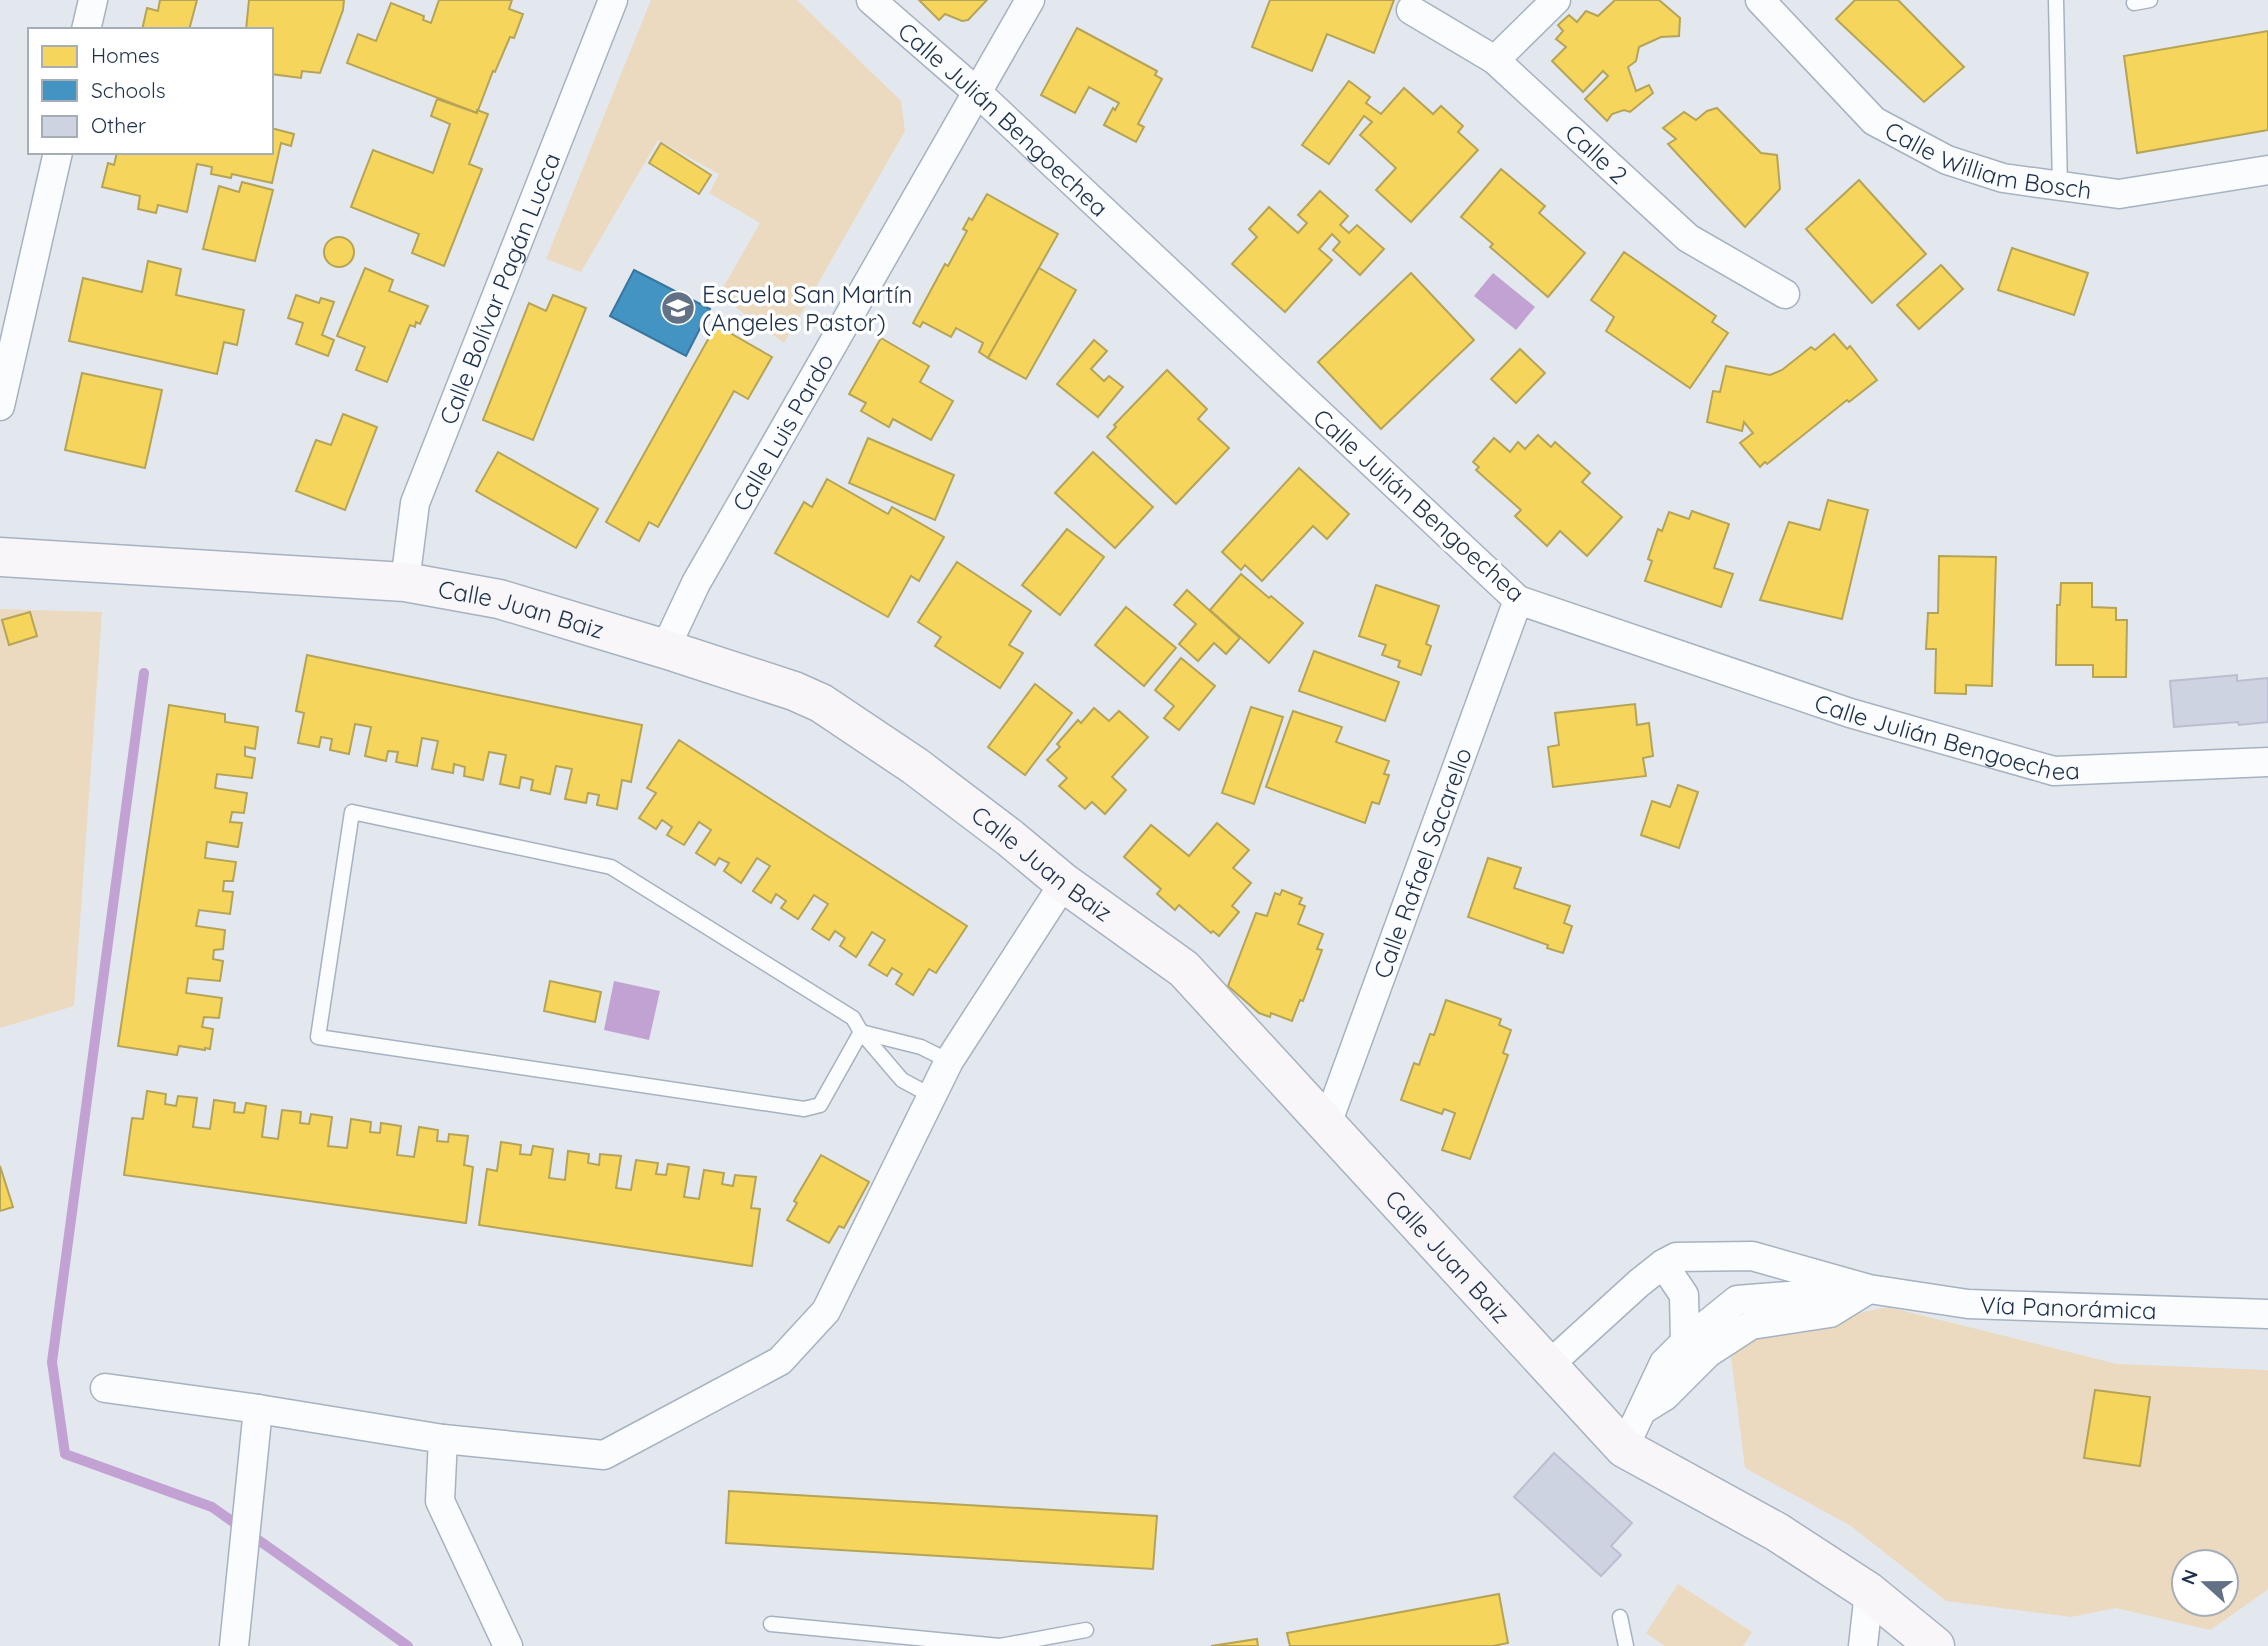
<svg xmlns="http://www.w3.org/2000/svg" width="2268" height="1646" font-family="Quicksand,sans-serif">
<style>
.green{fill:#ebd9c0;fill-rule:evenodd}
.water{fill:#c2a2d2}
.homes{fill:#f6d55c;stroke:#b5a457;stroke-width:2}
.schools{fill:#4393c3;stroke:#38769f;stroke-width:2}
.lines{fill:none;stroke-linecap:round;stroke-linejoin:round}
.stream{stroke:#c2a2d2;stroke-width:10}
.building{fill:#ced3e2;stroke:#babed0;stroke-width:2}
.lane-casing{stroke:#a6b2c1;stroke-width:17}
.street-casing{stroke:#a6b2c1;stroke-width:31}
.secondary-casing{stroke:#a6b2c1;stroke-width:41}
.lane{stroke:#fbfcfd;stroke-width:14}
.street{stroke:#fbfcfd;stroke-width:28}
.secondary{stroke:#f8f6f8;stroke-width:38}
.labels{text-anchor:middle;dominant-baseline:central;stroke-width:7;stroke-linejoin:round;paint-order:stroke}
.street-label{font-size:24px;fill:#1d314c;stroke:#fff}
.poi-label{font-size:24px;fill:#1d314c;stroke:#fff;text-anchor:start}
</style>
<rect width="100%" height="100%" fill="#e3e8ef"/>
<g class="green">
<path d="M 651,0 L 797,0 L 901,101 L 905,131 L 784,343 L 719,295 L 760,223 L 709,193 L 719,174 L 658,140 L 581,272 L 546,259 Z"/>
<path d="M 0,609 L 102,612 L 74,1006 L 0,1028 Z"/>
<path d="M 1888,1307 L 2117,1364 L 2268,1370 L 2268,1588 L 2266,1591 L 2210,1630 L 2116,1608 L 2071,1617 L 1946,1601 L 1851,1526 L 1745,1468 L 1730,1349 L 1755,1334 ZM 2184,1562 L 2226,1562 L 2226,1604 L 2184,1604 Z"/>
<path d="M 1678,1584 L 1752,1632 L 1743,1646 L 1665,1646 L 1646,1633 Z"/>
</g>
<g class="water">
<path d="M 1493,273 L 1535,307 L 1516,330 L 1474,296 Z"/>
<path d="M 614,981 L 660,991 L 649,1040 L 604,1030 Z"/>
</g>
<g class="homes">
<path d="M 160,0 L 197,0 L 189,30 L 142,30 L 147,8 L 158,11 Z"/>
<path d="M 249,0 L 344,0 L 343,10 L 320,73 L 302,71 L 301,78 L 271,74 L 271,30 L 246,30 Z"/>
<path d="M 439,0 L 512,0 L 509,9 L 523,14 L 514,38 L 510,37 L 495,72 L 493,71 L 477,113 L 347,63 L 358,34 L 376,41 L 391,3 L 424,16 L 423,20 L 431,23 Z"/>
<path d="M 919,0 L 987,0 L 968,20 L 962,21 L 945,14 L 939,20 Z"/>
<path d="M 1270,0 L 1394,0 L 1374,53 L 1327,34 L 1312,71 L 1252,47 Z"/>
<path d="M 1615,0 L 1659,0 L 1680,18 L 1679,36 L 1661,37 L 1639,47 L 1636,61 L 1628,67 L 1636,91 L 1649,85 L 1653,93 L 1630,112 L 1624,110 L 1612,114 L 1607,121 L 1585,99 L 1608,76 L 1603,71 L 1583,92 L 1552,61 L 1566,47 L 1556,39 L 1563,31 L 1558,25 L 1569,15 L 1577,22 L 1586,11 L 1598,16 Z"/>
<path d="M 1855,0 L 1898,0 L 1964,67 L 1924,102 L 1836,19 Z"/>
<path d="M 1077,28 L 1157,71 L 1155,75 L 1162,79 L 1138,124 L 1144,127 L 1136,142 L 1104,125 L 1113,108 L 1115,110 L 1119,103 L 1089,87 L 1075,113 L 1041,95 Z"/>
<path d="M 2268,31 L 2268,130 L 2137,153 L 2124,56 Z"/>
<path d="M 1349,81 L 1370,97 L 1366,103 L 1381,114 L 1404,88 L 1433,114 L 1441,106 L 1463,126 L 1458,132 L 1478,150 L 1411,222 L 1376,190 L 1396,168 L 1360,135 L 1372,122 L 1364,116 L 1329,164 L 1302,145 Z"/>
<path d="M 437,99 L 477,113 L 477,110 L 488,114 L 469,164 L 482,169 L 444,266 L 412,253 L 419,234 L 351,207 L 373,150 L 433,173 L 450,124 L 431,116 Z"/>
<path d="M 1717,108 L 1761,153 L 1777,155 L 1780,189 L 1745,227 L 1668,144 L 1676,139 L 1663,128 L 1684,112 L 1696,120 L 1707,111 Z"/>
<path d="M 271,128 L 294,134 L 291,146 L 281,143 L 272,183 L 232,174 L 231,178 L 211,174 L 212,167 L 197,164 L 187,212 L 158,205 L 156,213 L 138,209 L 140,196 L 102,187 L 108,163 L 114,165 L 117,152 L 271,152 Z"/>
<path d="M 661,143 L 711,175 L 699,194 L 649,163 Z"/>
<path d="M 1501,169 L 1545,206 L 1539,213 L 1585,253 L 1548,297 L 1490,247 L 1493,244 L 1461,217 Z"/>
<path d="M 1859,180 L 1926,254 L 1872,303 L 1806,229 Z"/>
<path d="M 242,182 L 273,190 L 255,261 L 203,249 L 219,186 L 239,192 Z"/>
<path d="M 1320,191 L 1348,216 L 1340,225 L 1349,233 L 1357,225 L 1384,249 L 1360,275 L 1333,250 L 1340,242 L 1332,234 L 1319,249 L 1332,260 L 1285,312 L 1232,264 L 1257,237 L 1249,229 L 1269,207 L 1298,233 L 1307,223 L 1298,215 Z"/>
<path d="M 987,194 L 1058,234 L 988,358 L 979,352 L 983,343 L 956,328 L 951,337 L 923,322 L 920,327 L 913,323 L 945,264 L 948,266 L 967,231 L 963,229 L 969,218 L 972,220 Z"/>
<circle cx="339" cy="252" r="15"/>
<path d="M 2012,248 L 2088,273 L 2074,315 L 1998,290 Z"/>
<path d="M 1624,252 L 1716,316 L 1712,322 L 1728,333 L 1690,388 L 1606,331 L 1614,317 L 1591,300 Z"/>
<path d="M 148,261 L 181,269 L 176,295 L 244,310 L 237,345 L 224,342 L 217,374 L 69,341 L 83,278 L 142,292 Z"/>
<path d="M 1941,265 L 1963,289 L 1919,329 L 1897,305 Z"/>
<path d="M 365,268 L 393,280 L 389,291 L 428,306 L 420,324 L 416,322 L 415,327 L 410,325 L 387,382 L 356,370 L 365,347 L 337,336 Z"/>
<path d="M 1039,268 L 1076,290 L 1026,379 L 988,358 Z"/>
<path d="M 1411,273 L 1474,340 L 1381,429 L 1318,362 Z"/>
<path d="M 296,295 L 319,303 L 321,298 L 334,302 L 322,335 L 334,340 L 328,356 L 296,344 L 303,323 L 288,318 Z"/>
<path d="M 553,295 L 586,308 L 533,440 L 483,420 L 529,303 L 546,311 Z"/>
<path d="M 716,325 L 772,357 L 748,399 L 734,391 L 658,527 L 649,522 L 639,541 L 606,522 Z"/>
<path d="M 1834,334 L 1847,349 L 1850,346 L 1877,380 L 1849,402 L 1847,400 L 1767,464 L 1765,462 L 1760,467 L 1740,443 L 1753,433 L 1744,422 L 1742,431 L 1707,422 L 1713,391 L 1720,392 L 1726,366 L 1770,375 L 1782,370 L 1811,347 L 1815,350 Z"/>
<path d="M 881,338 L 929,366 L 920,382 L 953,401 L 931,440 L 893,419 L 889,427 L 861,411 L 866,403 L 849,394 Z"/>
<path d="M 1094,340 L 1107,351 L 1091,369 L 1104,381 L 1109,376 L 1123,387 L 1098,417 L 1057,384 Z"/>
<path d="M 1520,349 L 1545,373 L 1516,403 L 1491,379 Z"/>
<path d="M 1167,370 L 1207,409 L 1198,419 L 1229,448 L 1176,504 L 1107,437 L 1116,427 L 1114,425 Z"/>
<path d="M 82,373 L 162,390 L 145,468 L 65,450 Z"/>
<path d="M 343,414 L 377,427 L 345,510 L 296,491 L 316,440 L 331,445 Z"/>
<path d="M 1538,435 L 1551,447 L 1555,442 L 1590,473 L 1582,482 L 1622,517 L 1587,556 L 1560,531 L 1547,546 L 1515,516 L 1521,510 L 1476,470 L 1479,467 L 1473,462 L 1494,438 L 1510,452 L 1518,442 L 1525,449 Z"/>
<path d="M 868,438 L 954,475 L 935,520 L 849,483 Z"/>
<path d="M 498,452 L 598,509 L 576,548 L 476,491 Z"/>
<path d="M 1093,452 L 1153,507 L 1115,548 L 1055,493 Z"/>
<path d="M 1299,468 L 1349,514 L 1327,539 L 1313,526 L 1262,581 L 1245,565 L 1241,570 L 1222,552 Z"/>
<path d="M 827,479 L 888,514 L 892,507 L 944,537 L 919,581 L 911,576 L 888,617 L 775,553 L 804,502 L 812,507 Z"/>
<path d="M 1828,500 L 1868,510 L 1842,619 L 1760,600 L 1789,522 L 1820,530 Z"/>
<path d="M 1692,511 L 1729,524 L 1714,568 L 1733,574 L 1721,607 L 1645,581 L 1652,561 L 1648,559 L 1658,529 L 1662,531 L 1669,512 L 1689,519 Z"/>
<path d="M 1067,529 L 1104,557 L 1060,615 L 1022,585 Z"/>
<path d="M 1939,556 L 1996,557 L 1992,686 L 1966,685 L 1966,694 L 1935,693 L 1936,649 L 1926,649 L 1928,613 L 1938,613 Z"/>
<path d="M 957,562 L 1031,611 L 1009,645 L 1023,653 L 1000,688 L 935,646 L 941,637 L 918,622 Z"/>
<path d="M 1241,574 L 1269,598 L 1271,596 L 1303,623 L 1269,663 L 1210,610 Z"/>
<path d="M 2061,583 L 2092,583 L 2092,607 L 2116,608 L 2116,620 L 2127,620 L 2126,677 L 2093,677 L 2093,665 L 2056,665 L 2057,605 L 2060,605 Z"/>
<path d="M 1376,585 L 1439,606 L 1426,644 L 1431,646 L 1421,675 L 1398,667 L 1400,661 L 1382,655 L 1386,645 L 1359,636 Z"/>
<path d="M 1187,590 L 1240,638 L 1226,654 L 1214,643 L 1198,661 L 1179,644 L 1196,624 L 1174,605 Z"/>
<path d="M 1126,607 L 1176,648 L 1144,686 L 1095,645 Z"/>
<path d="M 30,612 L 37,636 L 9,645 L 2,620 Z"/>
<path d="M 1314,651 L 1399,682 L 1385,721 L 1299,691 Z"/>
<path d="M 307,655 L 642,725 L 631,782 L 622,780 L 617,809 L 597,805 L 599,795 L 588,793 L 586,803 L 565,799 L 572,769 L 556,766 L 550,794 L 531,790 L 533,780 L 521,777 L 519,788 L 500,784 L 506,755 L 489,752 L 483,780 L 464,776 L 465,767 L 454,764 L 453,773 L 432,769 L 438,741 L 422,738 L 417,766 L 396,762 L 398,752 L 388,751 L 386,761 L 365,756 L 371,727 L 355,724 L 349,754 L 330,750 L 332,739 L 321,737 L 319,747 L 298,743 L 304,713 L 296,711 Z"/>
<path d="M 1181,658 L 1215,686 L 1179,730 L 1164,718 L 1174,706 L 1155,690 Z"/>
<path d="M 1035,684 L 1072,713 L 1025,775 L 988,747 Z"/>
<path d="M 1635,704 L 1637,725 L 1649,723 L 1653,756 L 1643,758 L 1646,776 L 1553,787 L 1548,747 L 1559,745 L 1555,713 Z"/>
<path d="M 169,705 L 225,714 L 225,722 L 258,727 L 255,749 L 245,747 L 245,756 L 255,758 L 252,778 L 217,774 L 215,788 L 247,793 L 244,813 L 232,812 L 230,822 L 242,823 L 238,847 L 207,842 L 205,858 L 236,862 L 233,881 L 224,881 L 223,891 L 233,892 L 230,914 L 199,910 L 196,926 L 225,930 L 223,949 L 214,950 L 213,959 L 223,961 L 220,981 L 188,978 L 186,993 L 222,998 L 219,1018 L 204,1017 L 202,1027 L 213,1029 L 210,1049 L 205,1048 L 205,1050 L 179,1046 L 177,1055 L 118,1046 Z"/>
<path d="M 1251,707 L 1283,717 L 1254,804 L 1222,793 Z"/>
<path d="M 1094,708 L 1109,721 L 1119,711 L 1148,737 L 1112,777 L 1126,790 L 1105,814 L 1092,802 L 1085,809 L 1059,786 L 1067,778 L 1047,760 L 1060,747 L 1057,744 L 1078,720 L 1081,723 Z"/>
<path d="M 1293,711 L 1342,727 L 1336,742 L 1389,761 L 1384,774 L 1389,775 L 1379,804 L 1372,802 L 1365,823 L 1266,787 Z"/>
<path d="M 679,740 L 967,926 L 936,973 L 929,969 L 913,995 L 896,984 L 902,974 L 892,968 L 887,976 L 869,965 L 885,940 L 872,932 L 856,957 L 840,946 L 845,938 L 835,931 L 829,940 L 812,929 L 828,904 L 814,895 L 798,919 L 781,908 L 786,901 L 776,894 L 771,903 L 753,891 L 770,866 L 757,858 L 741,883 L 724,871 L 729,863 L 719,858 L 715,865 L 696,853 L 711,830 L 699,822 L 684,845 L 667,835 L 672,827 L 662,820 L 656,829 L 639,818 L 656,793 L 647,788 Z"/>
<path d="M 1678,785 L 1698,792 L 1679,848 L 1641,835 L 1652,801 L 1670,807 Z"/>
<path d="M 1217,823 L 1249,850 L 1233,868 L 1251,883 L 1232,906 L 1239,912 L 1219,936 L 1213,931 L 1211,933 L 1179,905 L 1175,910 L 1157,894 L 1161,889 L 1124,857 L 1151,825 L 1189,856 Z"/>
<path d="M 1488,858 L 1521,868 L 1514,888 L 1570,906 L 1564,923 L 1572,926 L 1563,953 L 1547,948 L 1548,945 L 1468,917 Z"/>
<path d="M 1282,890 L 1302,898 L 1299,904 L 1305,906 L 1298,924 L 1323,934 L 1317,949 L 1322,950 L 1303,1001 L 1300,1000 L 1292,1021 L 1271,1013 L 1270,1017 L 1259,1013 L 1228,986 L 1256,913 L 1267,916 L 1275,893 L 1280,895 Z"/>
<path d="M 550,981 L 601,992 L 595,1022 L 544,1011 Z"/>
<path d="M 1446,1000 L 1501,1019 L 1499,1025 L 1511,1030 L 1503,1053 L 1508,1055 L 1470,1159 L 1442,1150 L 1455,1113 L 1444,1109 L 1442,1114 L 1401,1100 L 1414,1063 L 1419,1065 L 1430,1034 L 1434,1035 Z"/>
<path d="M 147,1091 L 166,1094 L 165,1104 L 176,1106 L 178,1096 L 197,1098 L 193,1127 L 210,1129 L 214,1100 L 235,1103 L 234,1112 L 244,1113 L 246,1103 L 266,1106 L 262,1137 L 278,1139 L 282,1110 L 301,1112 L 300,1123 L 309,1124 L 311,1114 L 332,1117 L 328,1146 L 347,1148 L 351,1119 L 371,1122 L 370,1132 L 380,1133 L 381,1123 L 401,1126 L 397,1155 L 414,1157 L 419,1127 L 438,1130 L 437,1141 L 448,1142 L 449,1134 L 468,1136 L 464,1165 L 473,1167 L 466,1223 L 124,1175 L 132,1118 L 143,1119 Z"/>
<path d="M 501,1142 L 521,1145 L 520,1154 L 531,1155 L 533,1146 L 553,1149 L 549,1178 L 565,1180 L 568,1151 L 589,1154 L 588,1163 L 599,1165 L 600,1154 L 621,1156 L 616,1188 L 631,1190 L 636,1160 L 658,1163 L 656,1174 L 666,1175 L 668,1164 L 689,1167 L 684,1197 L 699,1199 L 704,1170 L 724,1173 L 722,1184 L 733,1186 L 735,1175 L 756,1177 L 751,1208 L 760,1209 L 752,1266 L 479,1225 L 487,1169 L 497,1171 Z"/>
<path d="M 821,1155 L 869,1182 L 844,1228 L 839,1226 L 829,1243 L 787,1220 L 797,1203 L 794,1201 Z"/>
<path d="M 0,1166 L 13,1207 L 0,1211 Z"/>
<path d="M 2095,1390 L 2150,1397 L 2140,1466 L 2084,1458 Z"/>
<path d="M 729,1491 L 1157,1516 L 1153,1569 L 726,1543 Z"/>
<path d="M 1499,1594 L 1508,1643 L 1493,1646 L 1290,1646 L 1287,1633 Z"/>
<path d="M 1257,1639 L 1258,1646 L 1211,1646 Z"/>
</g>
<path class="schools" d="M 634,270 L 710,309 L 686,356 L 610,316 Z"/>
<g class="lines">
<path class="stream" d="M 144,673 L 52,1362 L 65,1454 L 212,1507 L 408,1646"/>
</g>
<g class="building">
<path d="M 2237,675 L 2237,681 L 2268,678 L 2268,722 L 2239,725 L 2238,722 L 2174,727 L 2170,681 Z"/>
<path d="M 1554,1453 L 1632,1523 L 1611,1546 L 1621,1555 L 1601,1576 L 1514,1497 Z"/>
</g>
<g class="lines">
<g class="lane-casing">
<g id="lane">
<path d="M 2056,0 L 2060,188"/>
<path d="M 2134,3 L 2150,0"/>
<path d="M 861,1032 L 820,1105 L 804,1109 L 318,1037 L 352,812 L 611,867 L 853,1018 L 861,1032 L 902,1080 L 930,1095"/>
<path d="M 861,1032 L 921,1047 L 949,1061"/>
<path d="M 1620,1617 L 1626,1646"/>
<path d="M 771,1624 L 1000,1646"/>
<path d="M 1000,1646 L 1086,1630"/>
</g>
</g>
<g class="street-casing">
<g id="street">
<path id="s1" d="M 871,0 L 978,93 L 1518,600 L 1850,713 L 2054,771 L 2268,762"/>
<path id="s2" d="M 1760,0 L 1874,121 L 1947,160 L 2003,178 L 2119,194 L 2268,170"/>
<path id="s3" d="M 1411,10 L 1495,60 L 1688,238 L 1785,294"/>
<path d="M 86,30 L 93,0"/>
<path d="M 1495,60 L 1556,0"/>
<path d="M 0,406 L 58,152"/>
<path id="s4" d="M 405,582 L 415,503 L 613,0"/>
<path id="s5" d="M 665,649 L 696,583 L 1030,0"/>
<path id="s6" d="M 1327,1124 L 1518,600"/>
<path d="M 1663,1264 L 1684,1295 L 1685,1342"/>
<path id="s7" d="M 1549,1365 L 1639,1283 L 1663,1264 L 1676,1257 L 1752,1256 L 1869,1289 L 1968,1304 L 2268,1314"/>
<path d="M 105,1388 L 258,1409 L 443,1439 L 604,1455 L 780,1361 L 826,1311 L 949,1061 L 1064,883"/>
<path d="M 1644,1409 L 1665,1396 L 1708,1353 L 1751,1325 L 1830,1313 L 1864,1292"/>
<path d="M 443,1439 L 440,1501 L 508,1646"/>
<path d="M 1624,1448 L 1664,1363 L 1685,1342 L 1737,1300 L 1853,1291"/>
<path d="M 234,1646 L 258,1409"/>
<path d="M 1863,1646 L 1869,1592"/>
</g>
</g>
<g class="secondary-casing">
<g id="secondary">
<path id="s8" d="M 0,557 L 405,582 L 499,599 L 665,649 L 794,691 L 821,703 L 915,766 L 1010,838 L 1064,883 L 1184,969 L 1624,1448 L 1777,1532 L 1869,1592 L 1935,1646"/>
</g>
</g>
<use href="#lane" class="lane"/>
<use href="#street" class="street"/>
<use href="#secondary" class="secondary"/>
</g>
<defs>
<g id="school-disc" transform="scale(1.75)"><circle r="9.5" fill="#627185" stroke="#fff"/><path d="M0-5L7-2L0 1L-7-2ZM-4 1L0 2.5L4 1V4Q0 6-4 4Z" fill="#fff"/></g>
</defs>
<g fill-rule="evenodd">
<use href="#school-disc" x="678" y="308"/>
</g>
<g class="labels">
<g class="street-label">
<text stroke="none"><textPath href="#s1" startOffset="178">Calle Julián Bengoechea</textPath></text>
<text stroke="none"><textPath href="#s3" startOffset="236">Calle 2</textPath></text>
<text stroke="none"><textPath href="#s2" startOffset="289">Calle William Bosch</textPath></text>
<text stroke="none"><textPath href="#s4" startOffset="310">Calle Bolívar Pagán Lucca</textPath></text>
<text stroke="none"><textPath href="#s5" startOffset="247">Calle Luis Pardo</textPath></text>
<text transform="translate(1419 505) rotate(42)">Calle Julián Bengoechea</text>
<text stroke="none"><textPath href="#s8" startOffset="525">Calle Juan Baiz</textPath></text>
<text stroke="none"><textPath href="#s1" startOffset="1334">Calle Julián Bengoechea</textPath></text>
<text stroke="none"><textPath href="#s6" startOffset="278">Calle Rafael Sacarello</textPath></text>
<text stroke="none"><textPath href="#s8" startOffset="1113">Calle Juan Baiz</textPath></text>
<text stroke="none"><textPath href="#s8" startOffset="1680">Calle Juan Baiz</textPath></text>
<text stroke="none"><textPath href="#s7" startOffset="565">Vía Panorámica</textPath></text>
</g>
<g class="poi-label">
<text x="702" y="294">Escuela San Martín<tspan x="702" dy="28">(Angeles Pastor)</tspan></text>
</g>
</g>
<rect x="28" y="28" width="245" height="126" fill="#ffffff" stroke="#a5adb7" stroke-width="2"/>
<rect x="42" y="46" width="35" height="21" fill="#f6d55c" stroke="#a5adb7" stroke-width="2"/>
<text x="91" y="63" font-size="21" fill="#1d314c">Homes</text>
<rect x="42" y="80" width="35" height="21" fill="#4393c3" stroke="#a5adb7" stroke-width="2"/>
<text x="91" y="98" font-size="21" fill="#1d314c">Schools</text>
<rect x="42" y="116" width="35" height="21" fill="#ced3e2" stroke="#a5adb7" stroke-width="2"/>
<text x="91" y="133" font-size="21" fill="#1d314c">Other</text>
<g transform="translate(2205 1583) rotate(291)"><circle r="33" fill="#ffffff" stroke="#a5adb7" stroke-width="2"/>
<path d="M0-5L12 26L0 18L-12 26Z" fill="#627185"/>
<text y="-10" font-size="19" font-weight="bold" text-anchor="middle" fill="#1d314c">N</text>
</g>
</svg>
